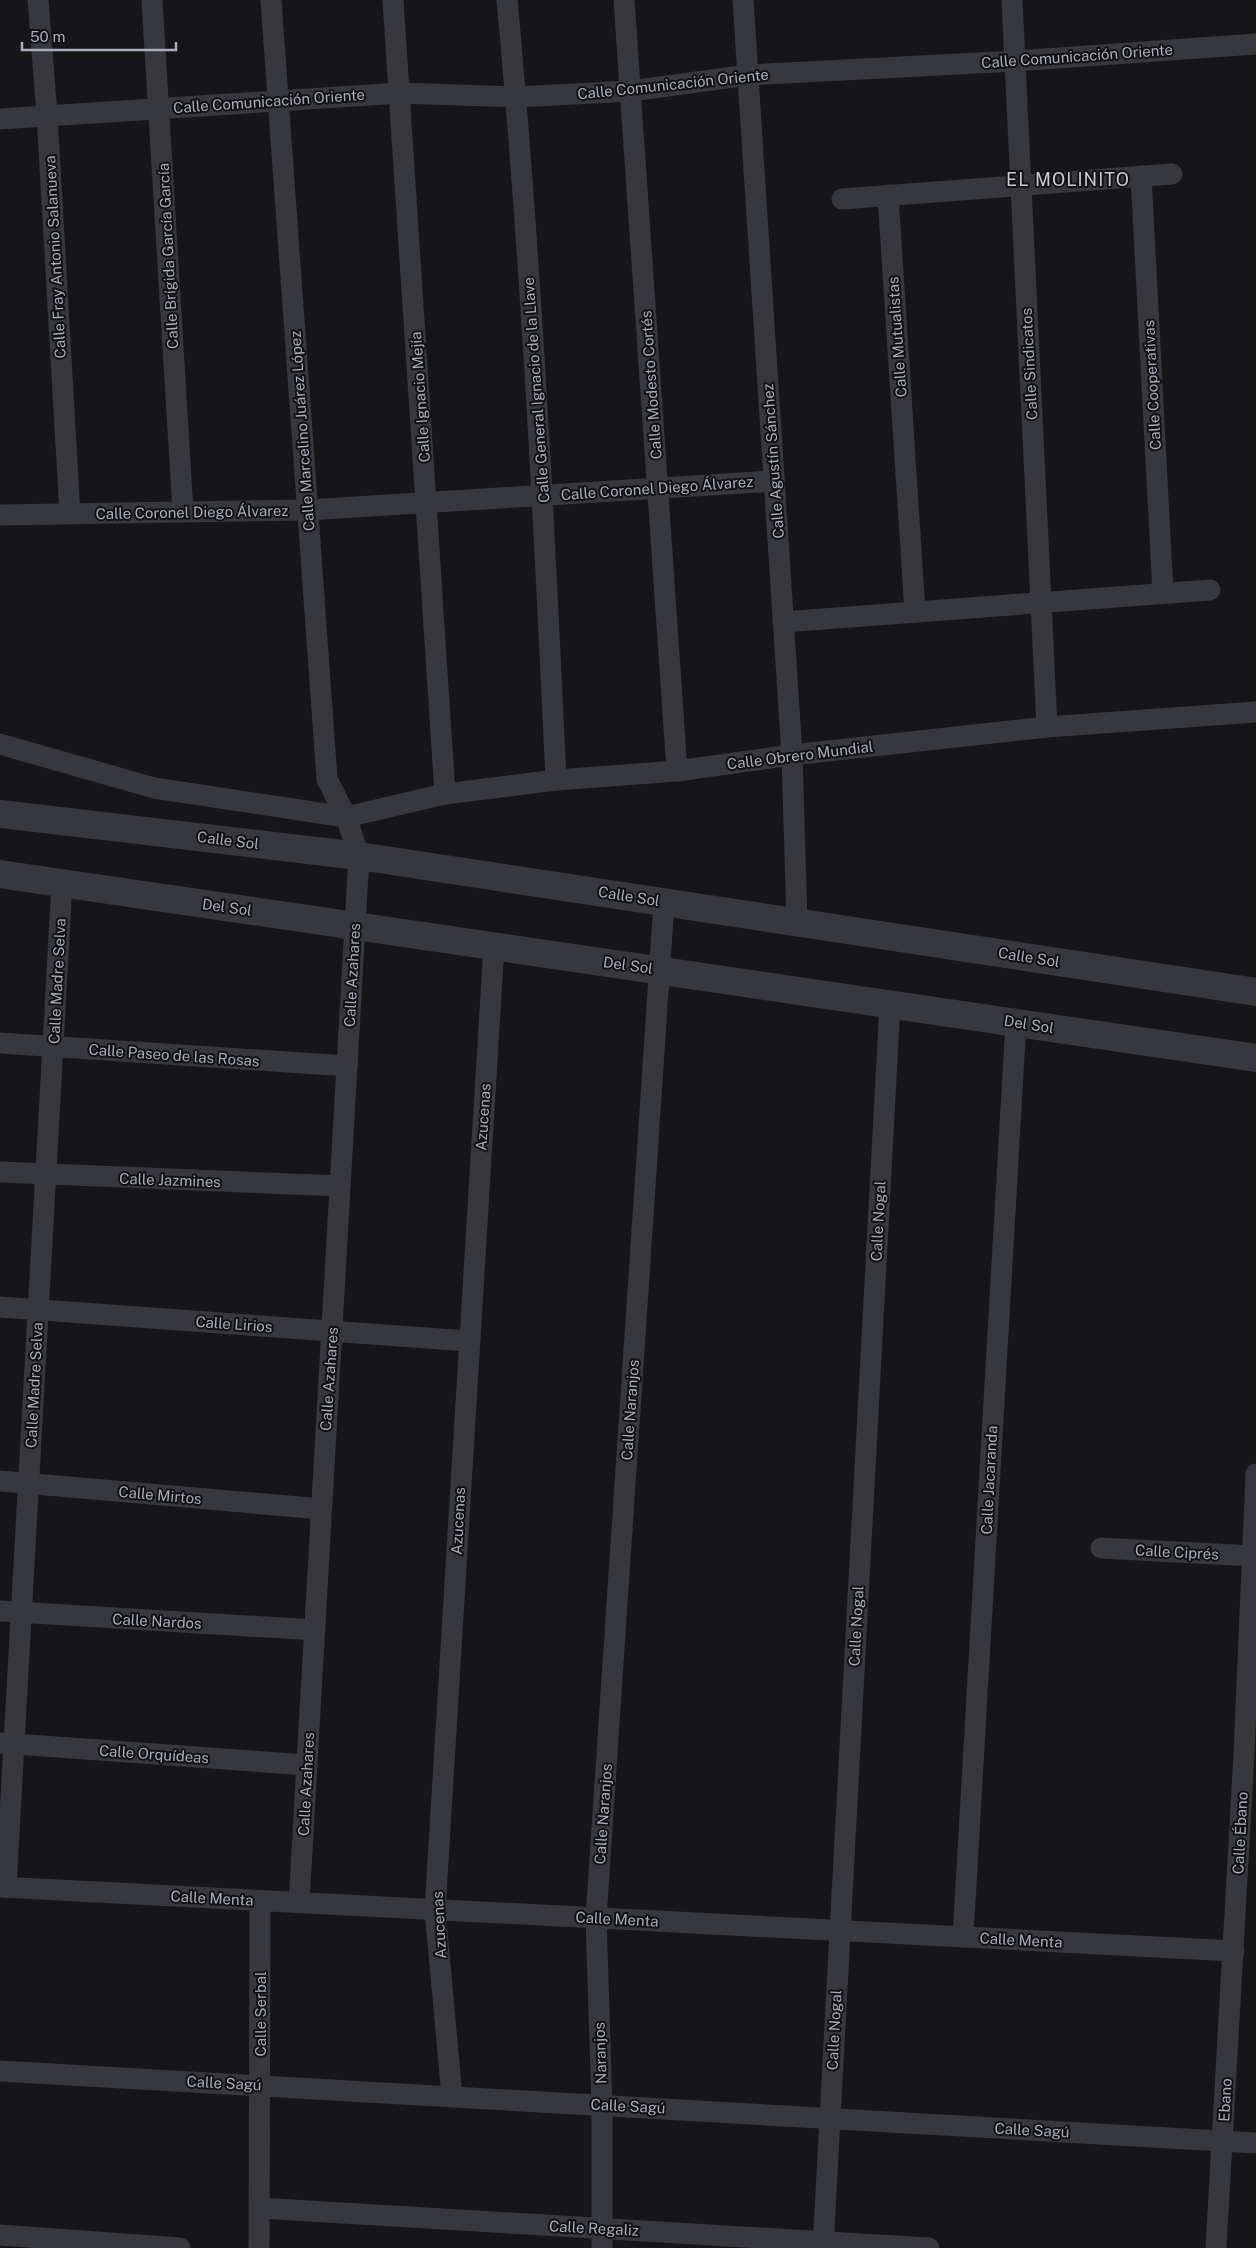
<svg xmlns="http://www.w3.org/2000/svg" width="1256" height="2248" font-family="'Public Sans',sans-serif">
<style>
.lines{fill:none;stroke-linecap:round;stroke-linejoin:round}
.minor{stroke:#37383d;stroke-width:21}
.tertiary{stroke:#37383d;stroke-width:28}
.labels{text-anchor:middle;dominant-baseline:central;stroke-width:4;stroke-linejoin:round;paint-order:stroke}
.street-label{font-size:15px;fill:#a8adb8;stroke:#111113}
.quarter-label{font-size:18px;letter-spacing:1px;fill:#c9ccd4;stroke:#111113}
</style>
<rect width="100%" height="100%" fill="#161618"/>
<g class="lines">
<g class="minor">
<path d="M 38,0 L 47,115 L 70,514"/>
<path d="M 152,0 L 183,512"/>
<path d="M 271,0 L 327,779 L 346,817 L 359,856 L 299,1903"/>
<path d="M 393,0 L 445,794"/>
<path d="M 507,0 C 531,259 544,520 556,780"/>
<path d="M 624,0 L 677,771"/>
<path d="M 743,0 L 792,755 L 797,922"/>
<path d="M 1012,0 L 1047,727"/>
<path d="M 0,119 L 400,93 L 516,97 L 631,91 L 748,75 L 1015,61 L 1256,44"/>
<path d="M 1141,176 L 1163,593"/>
<path d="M 888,195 L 915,612"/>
<path d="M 842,199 L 1172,174"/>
<path d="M 0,515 L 307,510 L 774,481"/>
<path d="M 783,622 L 1210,590"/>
<path d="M 0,744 L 154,788 L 346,817 L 445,794 L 556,780 L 677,771 L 792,755 L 1047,727 L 1256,712"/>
<path d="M 0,1043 L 347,1066"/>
<path d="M 0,1172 L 340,1186"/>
<path d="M 0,1307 L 468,1341"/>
<path d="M 0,1481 L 321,1509"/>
<path d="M 1101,1548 L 1253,1556"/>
<path d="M 0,1611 L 315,1630"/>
<path d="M 1,1743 L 307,1765"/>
<path d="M 0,1887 L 1234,1951"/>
<path d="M 6,1887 L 62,883"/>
<path d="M 963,1937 L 1016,1022"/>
<path d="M 0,2071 L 1256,2143"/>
<path d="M 452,2096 L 435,1910 L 494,946"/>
<path d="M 259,2208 L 929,2248"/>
<path d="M 0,2235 L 180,2248"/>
<path d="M 259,2248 L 260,1901"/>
<path d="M 602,2248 L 602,2105 L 596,1918 L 664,902"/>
<path d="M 823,2248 L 890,1004"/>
<path d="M 1216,2248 L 1244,1754 L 1256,1474"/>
</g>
<g class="tertiary">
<path d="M 0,814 L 359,856 L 1256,992"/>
<path d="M 0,874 L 1256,1058"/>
</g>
</g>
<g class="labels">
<g class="street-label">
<text transform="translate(1077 56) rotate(-4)">Calle Comunicación Oriente</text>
<text transform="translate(673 84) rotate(-6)">Calle Comunicación Oriente</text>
<text transform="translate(269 101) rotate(-4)">Calle Comunicación Oriente</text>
<text transform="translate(168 256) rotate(-93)">Calle Brígida García García</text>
<text transform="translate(55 257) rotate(-93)">Calle Fray Antonio Salanueva</text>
<text transform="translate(897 337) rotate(-94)">Calle Mutualistas</text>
<text transform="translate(1029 364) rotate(-93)">Calle Sindicatos</text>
<text transform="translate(651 385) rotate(-94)">Calle Modesto Cortés</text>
<text transform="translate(1152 385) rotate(-93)">Calle Cooperativas</text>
<text transform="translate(536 390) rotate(-94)">Calle General Ignacio de la Llave</text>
<text transform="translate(420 397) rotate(-94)">Calle Ignacio Mejía</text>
<text transform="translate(302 431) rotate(-94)">Calle Marcelino Juárez López</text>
<text transform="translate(773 461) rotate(-94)">Calle Agustín Sánchez</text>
<text transform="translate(657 488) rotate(-4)">Calle Coronel Diego Álvarez</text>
<text transform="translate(192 512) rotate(-1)">Calle Coronel Diego Álvarez</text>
<text transform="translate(800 755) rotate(-7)">Calle Obrero Mundial</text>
<text transform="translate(228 840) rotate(7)">Calle Sol</text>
<text transform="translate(629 896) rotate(9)">Calle Sol</text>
<text transform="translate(227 907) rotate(8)">Del Sol</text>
<text transform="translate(1029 957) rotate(9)">Calle Sol</text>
<text transform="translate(628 965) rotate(8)">Del Sol</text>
<text transform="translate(352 975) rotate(-87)">Calle Azahares</text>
<text transform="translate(57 981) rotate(-87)">Calle Madre Selva</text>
<text transform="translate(1029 1024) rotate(9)">Del Sol</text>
<text transform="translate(174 1055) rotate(4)">Calle Paseo de las Rosas</text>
<text transform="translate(483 1117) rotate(-86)">Azucenas</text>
<text transform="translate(170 1180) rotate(2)">Calle Jazmines</text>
<text transform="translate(878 1221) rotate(-87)">Calle Nogal</text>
<text transform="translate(234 1324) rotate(4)">Calle Lirios</text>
<text transform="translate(329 1379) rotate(-86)">Calle Azahares</text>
<text transform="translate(34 1385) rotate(-87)">Calle Madre Selva</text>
<text transform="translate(630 1410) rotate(-86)">Calle Naranjos</text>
<text transform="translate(989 1480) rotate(-87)">Calle Jacaranda</text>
<text transform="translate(160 1495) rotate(5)">Calle Mirtos</text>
<text transform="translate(458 1521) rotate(-87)">Azucenas</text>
<text transform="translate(1177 1552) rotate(3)">Calle Ciprés</text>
<text transform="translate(157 1621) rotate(3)">Calle Nardos</text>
<text transform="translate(856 1626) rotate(-87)">Calle Nogal</text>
<text transform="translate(154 1754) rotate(4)">Calle Orquídeas</text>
<text transform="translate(306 1784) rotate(-87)">Calle Azahares</text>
<text transform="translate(603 1814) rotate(-86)">Calle Naranjos</text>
<text transform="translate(1240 1833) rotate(-87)">Calle Ébano</text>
<text transform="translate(212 1898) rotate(3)">Calle Menta</text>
<text transform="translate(617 1919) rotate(3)">Calle Menta</text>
<text transform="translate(439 1925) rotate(-93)">Azucenas</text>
<text transform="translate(1021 1940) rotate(3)">Calle Menta</text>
<text transform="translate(260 2014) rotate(-90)">Calle Serbal</text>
<text transform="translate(834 2030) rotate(-87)">Calle Nogal</text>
<text transform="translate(600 2053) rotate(-92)">Naranjos</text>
<text transform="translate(224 2083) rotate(3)">Calle Sagú</text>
<text transform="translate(1225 2100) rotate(-87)">Ebano</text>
<text transform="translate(628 2106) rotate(3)">Calle Sagú</text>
<text transform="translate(1032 2130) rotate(3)">Calle Sagú</text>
<text transform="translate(594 2228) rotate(3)">Calle Regaliz</text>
</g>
<g class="quarter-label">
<text x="1068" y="179">EL MOLINITO</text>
</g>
</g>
<path d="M22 42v8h154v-8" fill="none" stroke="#a8adb8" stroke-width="2.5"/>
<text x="30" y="42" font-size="15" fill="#a8adb8" stroke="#111113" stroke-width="4" paint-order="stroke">50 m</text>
</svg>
